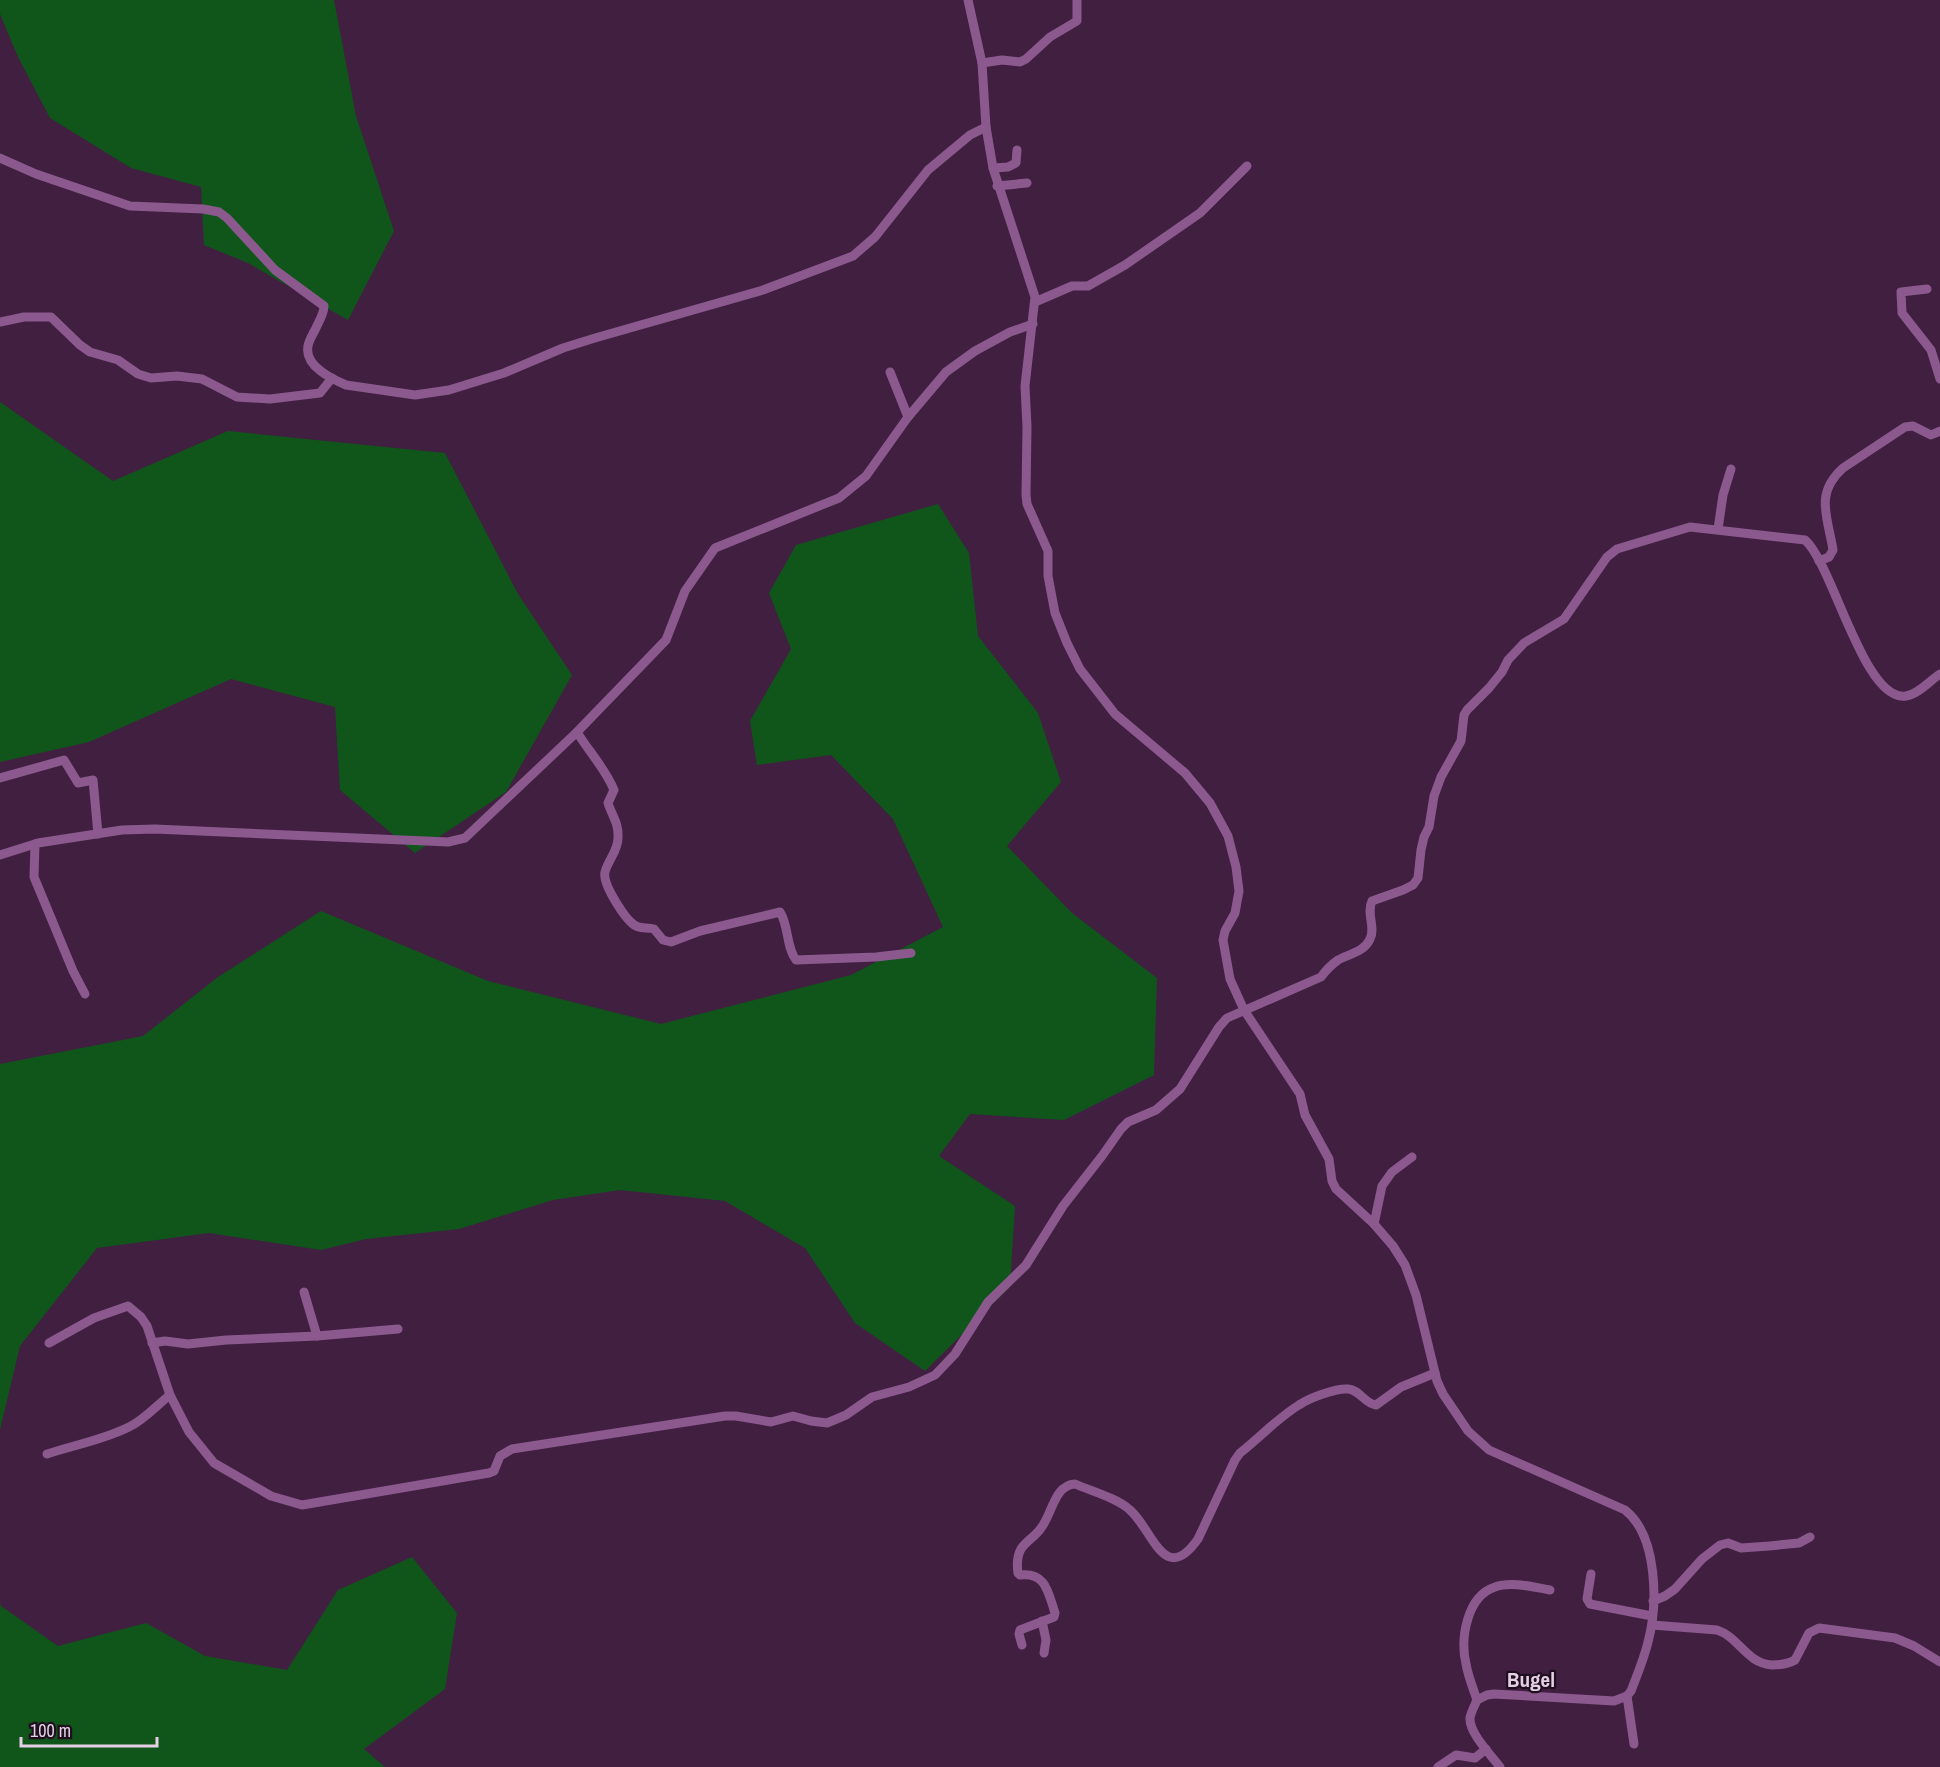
<svg xmlns="http://www.w3.org/2000/svg" width="1940" height="1767" font-family="'Archivo Narrow',sans-serif">
<style>
.green{fill:#10561b}
.lines{fill:none;stroke-linecap:round;stroke-linejoin:round}
.minor{stroke:#8b598d;stroke-width:9}
.labels{text-anchor:middle;dominant-baseline:central;stroke-width:4.5;stroke-linejoin:round;paint-order:stroke}
.quarter-label{font-size:21px;font-weight:bold;fill:#e4cfe4;stroke:#1e101f}
</style>
<rect width="100%" height="100%" fill="#401f41"/>
<g class="green">
<path d="M 0,0 L 334,0 L 356,116 L 394,231 L 348,320 L 248,263 L 204,245 L 201,187 L 131,168 L 50,118 L 18,57 L 0,14 Z"/>
<path d="M 0,402 L 113,481 L 228,431 L 445,453 L 518,594 L 572,675 L 506,792 L 415,853 L 340,790 L 335,707 L 231,679 L 89,742 L 0,762 Z"/>
<path d="M 938,504 L 969,553 L 978,636 L 1038,713 L 1061,782 L 1007,846 L 1072,913 L 1157,978 L 1154,1075 L 1064,1120 L 970,1114 L 939,1156 L 1015,1206 L 1010,1287 L 925,1371 L 855,1323 L 805,1248 L 725,1201 L 620,1190 L 553,1200 L 459,1229 L 366,1239 L 321,1250 L 209,1233 L 97,1248 L 20,1346 L 0,1430 L 0,1064 L 143,1036 L 218,977 L 321,911 L 488,981 L 661,1024 L 851,975 L 943,927 L 893,819 L 831,755 L 757,765 L 750,721 L 791,649 L 769,593 L 796,545 Z"/>
<path d="M 412,1557 L 457,1613 L 445,1689 L 364,1749 L 385,1767 L 0,1767 L 0,1602 L 1,1606 L 58,1646 L 146,1623 L 205,1656 L 287,1670 L 338,1590 Z"/>
</g>
<g class="lines">
<g class="minor">
<path d="M 968,0 L 982,63 L 986,127 L 993,168 L 1035,297 L 1025,386 L 1027,427 L 1026,495 L 1027,504 L 1048,551 L 1048,576 L 1055,613 L 1067,643 L 1080,669 L 1115,714 L 1185,773 L 1210,803 L 1228,836 L 1236,867 L 1239,891 L 1235,913 L 1225,931 L 1223,940 L 1230,979 L 1244,1010 L 1300,1094 L 1305,1115 L 1329,1159 L 1332,1181 L 1336,1189 L 1374,1224 L 1393,1246 L 1405,1265 L 1416,1295 L 1437,1381 L 1443,1394 L 1468,1431 L 1489,1450 L 1625,1510 C 1658,1536 1658,1605 1648,1642 C 1644,1659 1637,1675 1631,1691 L 1627,1696 L 1614,1701 L 1494,1694 L 1487,1695 L 1477,1700 C 1475,1705 1471,1712 1470,1718 C 1469,1733 1491,1755 1500,1767"/>
<path d="M 982,63 L 1002,60 L 1020,62 L 1026,59 L 1050,37 L 1077,21 L 1077,0"/>
<path d="M 0,158 L 36,174 L 130,206 L 203,209 L 219,212 L 227,218 L 275,270 L 324,306 C 324,314 319,321 316,328 C 313,334 309,340 308,346 C 304,366 332,379 346,385 L 415,395 L 449,390 L 504,373 L 563,348 L 595,338 L 763,290 L 853,256 L 875,237 L 928,170 L 970,135 L 986,127"/>
<path d="M 993,168 L 1008,167 L 1016,163 L 1017,150"/>
<path d="M 997,186 L 1027,183"/>
<path d="M 1927,289 L 1901,292 L 1902,313 L 1931,350 L 1940,379"/>
<path d="M 1035,302 L 1072,286 L 1088,286 L 1125,265 L 1200,213 L 1247,166"/>
<path d="M 0,322 L 24,317 L 51,317 L 80,345 L 90,352 L 118,360 L 138,374 L 151,378 L 177,376 L 202,379 L 237,397 L 270,399 L 320,393 L 332,378"/>
<path d="M 890,372 L 908,417"/>
<path d="M 1718,529 L 1723,495 L 1731,469"/>
<path d="M 1819,561 L 1829,557 L 1833,550 C 1828,517 1814,494 1843,468 L 1905,427 L 1913,426 L 1931,435 L 1940,431"/>
<path d="M 577,732 C 589,752 605,768 614,790 L 608,803 C 612,816 619,823 618,838 C 618,851 608,860 605,872 C 602,884 626,921 636,926 C 642,929 648,927 654,929 L 663,940 L 671,942 L 700,931 L 780,912 C 789,926 786,947 796,960 L 876,957 L 911,953"/>
<path d="M 0,778 L 64,760 L 78,783 L 93,780 L 98,834"/>
<path d="M 35,844 L 34,877 L 73,971 L 85,994"/>
<path d="M 0,855 L 38,843 L 122,830 L 155,829 L 448,842 L 465,838 L 577,732 L 666,640 L 685,591 L 715,548 L 839,498 L 866,476 L 908,417 L 946,372 L 975,351 L 1010,332 L 1033,324"/>
<path d="M 1374,1224 L 1382,1186 L 1392,1172 L 1412,1157"/>
<path d="M 304,1292 L 317,1336"/>
<path d="M 49,1343 L 94,1318 L 128,1306 L 141,1317 L 147,1326 L 170,1395 L 189,1432 L 214,1463 L 271,1496 L 302,1505 L 489,1473 L 494,1471 L 500,1456 L 512,1449 L 725,1416 L 736,1416 L 771,1422 L 793,1416 L 811,1421 L 827,1423 L 846,1415 L 872,1397 L 909,1387 L 935,1375 L 955,1354 L 988,1302 L 1026,1265 L 1063,1206 L 1102,1156 L 1121,1129 L 1128,1122 L 1156,1110 L 1180,1089 L 1219,1027 L 1227,1018 L 1321,977 C 1326,970 1331,965 1338,960 C 1349,954 1364,952 1370,939 C 1376,928 1366,913 1372,901 L 1403,890 L 1413,885 L 1418,878 L 1421,850 L 1424,837 L 1429,827 L 1434,796 L 1441,777 L 1461,741 L 1464,715 L 1467,710 L 1489,688 L 1502,672 L 1508,660 L 1524,643 L 1564,619 L 1607,557 L 1617,549 L 1690,527 L 1805,540 C 1833,564 1864,703 1906,696 C 1919,694 1929,681 1940,674"/>
<path d="M 152,1343 L 165,1341 L 188,1344 L 226,1340 L 317,1336 L 398,1329"/>
<path d="M 47,1454 C 74,1445 103,1440 129,1427 C 144,1420 157,1405 170,1395"/>
<path d="M 1591,1574 L 1587,1599 L 1590,1604 L 1652,1616"/>
<path d="M 1653,1601 L 1665,1596 L 1675,1589 L 1702,1559 L 1720,1545 L 1728,1543 L 1741,1548 L 1769,1546 L 1799,1543 L 1810,1537"/>
<path d="M 1042,1621 L 1046,1640 L 1044,1653"/>
<path d="M 1652,1625 L 1717,1630 C 1739,1637 1746,1663 1772,1665 C 1780,1665 1788,1664 1795,1660 L 1809,1633 L 1819,1628 L 1895,1638 L 1914,1646 L 1940,1662"/>
<path d="M 1022,1645 L 1019,1634 L 1020,1630 L 1054,1617 L 1055,1613 C 1048,1592 1046,1572 1020,1575 L 1018,1573 C 1017,1566 1017,1556 1021,1549 C 1026,1541 1036,1536 1041,1528 C 1052,1515 1054,1485 1075,1484 C 1091,1491 1117,1498 1130,1510 C 1153,1530 1164,1587 1198,1539 L 1235,1460 L 1240,1453 C 1259,1438 1279,1417 1299,1405 C 1309,1398 1336,1388 1348,1389 C 1360,1390 1365,1404 1376,1405 L 1401,1387 L 1435,1373"/>
<path d="M 1627,1696 L 1634,1744"/>
<path d="M 1477,1700 C 1473,1688 1468,1676 1466,1664 C 1460,1638 1467,1596 1495,1587 C 1511,1581 1533,1587 1550,1590"/>
<path d="M 1438,1767 L 1456,1755 L 1475,1758 L 1486,1749"/>
</g>
</g>
<g class="labels">
<g class="quarter-label">
<text x="1531" y="1679">Bugel</text>
</g>
</g>
<path d="M21 1737v9h136v-9" fill="none" stroke="#e4cfe4" stroke-width="3"/>
<text x="30" y="1737" font-size="18" fill="#e4cfe4" stroke="#1e101f" stroke-width="4.5" paint-order="stroke">100 m</text>
</svg>
